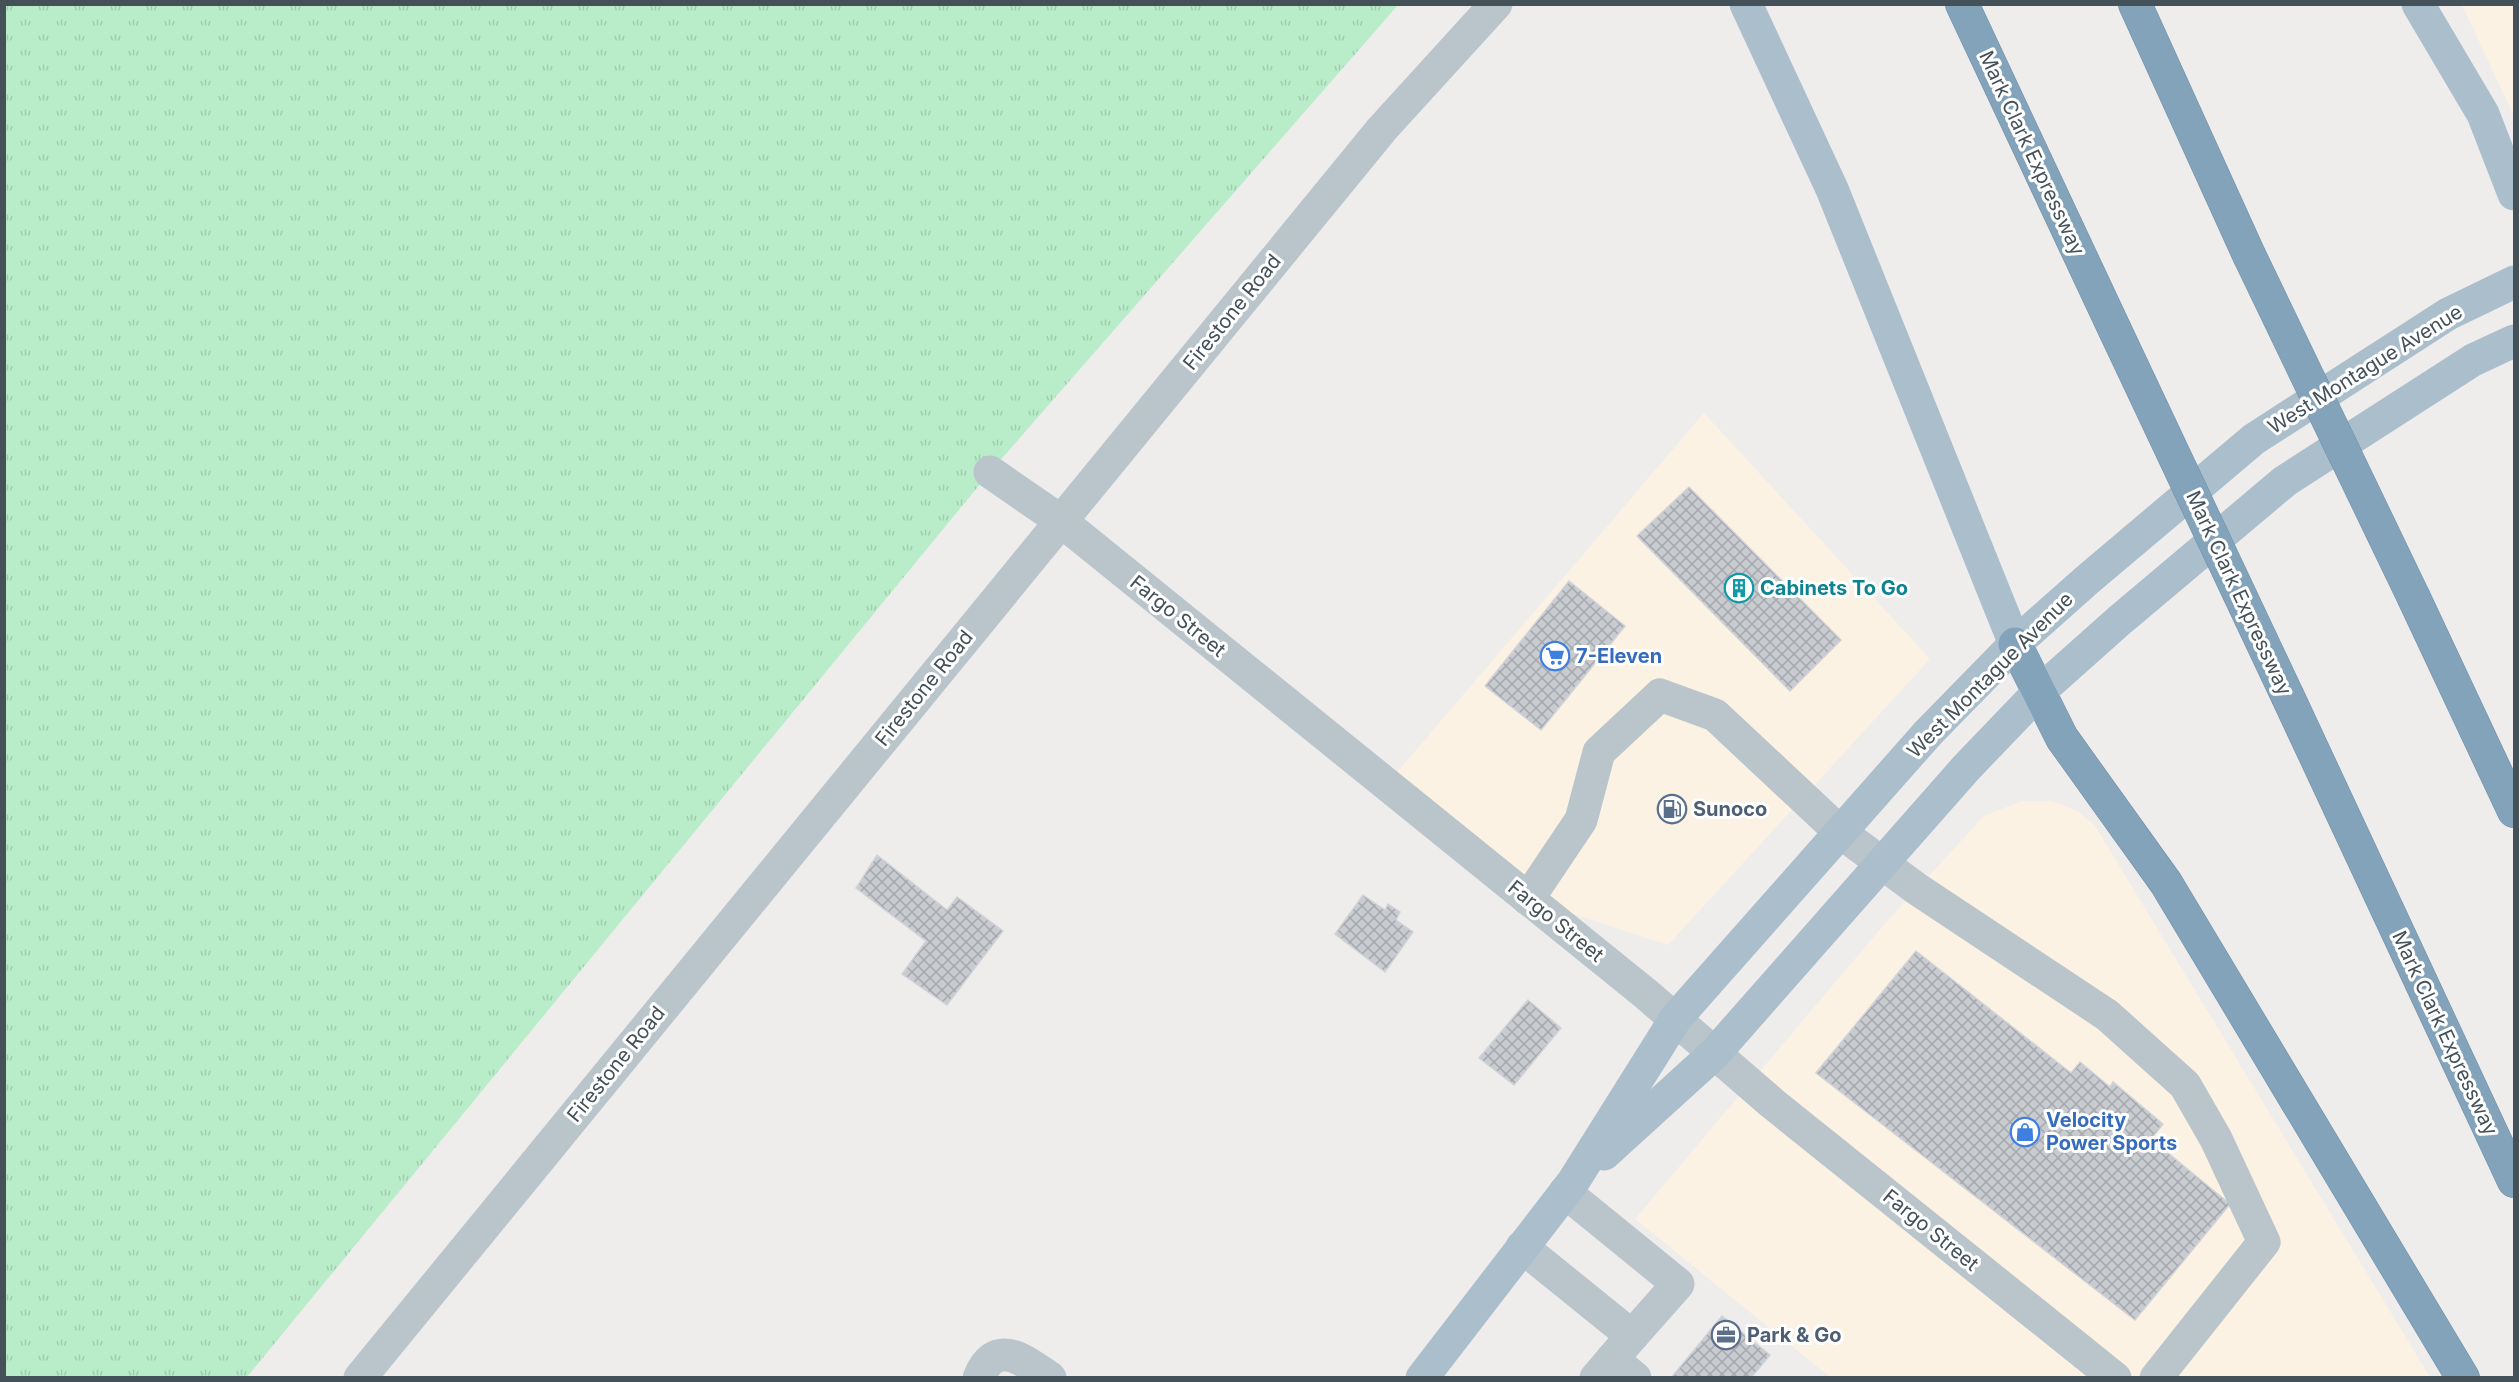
<svg xmlns="http://www.w3.org/2000/svg" width="2519" height="1382" font-family="Inter,sans-serif">
<style>
.commercial{fill:#fbf2e3}
.grass{fill:url(#grass-tufts)}
.building{fill:url(#building-cross-hatch);stroke:#d0d3d8;stroke-width:1.5}
.lines{fill:none;stroke-linecap:round;stroke-linejoin:round}
.highway-casing{stroke:#6e8ea7;stroke-width:34}
.minor{stroke:#bac5cb;stroke-width:33}
.major{stroke:#abbecb;stroke-width:33}
.highway{stroke:#83a3bb;stroke-width:33}
.highway-bridge-casing{stroke:#6e8ea7;stroke-width:34;stroke-linecap:butt}
.highway-bridge{stroke:#83a3bb;stroke-width:33}
.labels{text-anchor:middle;dominant-baseline:central;stroke-width:6;stroke-linejoin:round;paint-order:stroke}
.street-label{font-size:20px;fill:#445159;stroke:#fff}
.culture-label{font-size:20px;font-weight:bold;fill:#0d838f;stroke:#fff;text-anchor:start}
.shop-label{font-size:20px;font-weight:bold;fill:#366cbe;stroke:#fff;text-anchor:start}
.service-label{font-size:20px;font-weight:bold;fill:#4e5e75;stroke:#fff;text-anchor:start}
</style>
<defs>
<pattern id="grass-tufts" width="24" height="20" patternUnits="userSpaceOnUse" patternTransform="scale(1.5)"><rect width="24" height="20" fill="#b9edc9"/><path d="M3 7l-1-3M5 7V3M7 7l1-3M15 17l-1-3M17 17v-4M19 17l1-3" fill="none" stroke="#a0cdaf"/></pattern>
<pattern id="building-cross-hatch" width="8" height="8" patternUnits="userSpaceOnUse" patternTransform="scale(1.5)"><rect width="8" height="8" fill="#c8ccd1"/><path d="M0 0l8 8M0 8l8-8" fill="none" stroke="#a4a8ad"/></pattern>
</defs>
<rect width="100%" height="100%" fill="#efecec"/>
<g class="commercial">
<path d="M 2462,5 L 2514,5 L 2514,116 Z"/>
<path d="M 1704,413 L 1930,659 L 1668,945 L 1528,899 L 1387,784 Z"/>
<path d="M 2022,801 L 2052,801 L 2079,812 L 2095,826 L 2430,1377 L 1830,1377 L 1635,1219 L 1882,927 L 1984,816 Z"/>
</g>
<path class="grass" d="M 5,5 L 1398,5 L 990,472 L 247,1377 L 5,1378 Z"/>
<g class="building">
<path d="M 1689,487 L 1841,640 L 1790,691 L 1637,536 Z"/>
<path d="M 1569,581 L 1625,626 L 1541,730 L 1485,686 Z"/>
<path d="M 877,855 L 947,910 L 957,897 L 1003,931 L 947,1005 L 902,974 L 926,941 L 856,888 Z"/>
<path d="M 1363,895 L 1385,910 L 1388,904 L 1400,912 L 1396,920 L 1413,932 L 1385,972 L 1335,934 Z"/>
<path d="M 1916,951 L 2071,1073 L 2080,1062 L 2110,1087 L 2113,1082 L 2163,1124 L 2151,1139 L 2230,1204 L 2135,1320 L 1816,1073 Z"/>
<path d="M 1528,1000 L 1561,1028 L 1514,1085 L 1479,1058 Z"/>
<path d="M 1722,1316 L 1770,1355 L 1751,1378 L 1671,1378 Z"/>
</g>
<g class="lines">
<g class="highway-casing">
<g id="highway">
<path d="M 1962,4 L 2114,328"/>
<path d="M 2135,4 L 2249,255"/>
<path d="M 2414,598 L 2514,811"/>
<path d="M 2015,644 L 2062,738 L 2166,883 L 2463,1378"/>
<path d="M 2288,697 L 2514,1181"/>
</g>
</g>
<g class="minor">
<path d="M 990,472 L 1061,521 L 1646,994 L 1772,1103 L 2115,1378"/>
<path d="M 1528,899 L 1581,820 L 1599,752 L 1660,695 L 1715,715 L 1840,832 L 1917,889 L 2107,1015 L 2185,1085 L 2216,1139 L 2264,1242 L 2156,1378"/>
<path d="M 1565,1192 L 1678,1284 L 1632,1336"/>
<path d="M 1522,1247 L 1632,1336 L 1596,1378"/>
<path d="M 1612,1359 L 1635,1378"/>
<path d="M 360,1378 L 1382,129 L 1496,4"/>
<path d="M 979,1378 C 995,1336 1025,1361 1050,1378"/>
</g>
<g class="major">
<path d="M 1746,4 L 1832,189 L 2015,644"/>
<path d="M 2418,4 L 2483,114 L 2514,194"/>
<path d="M 1604,1154 L 1714,1054 L 1966,768 L 2038,693 L 2121,619 L 2285,481 L 2473,360 L 2514,341"/>
<path d="M 1422,1378 L 1573,1182 L 1676,1018 L 1928,733 L 2015,644 L 2087,580 L 2254,439 L 2448,314 L 2514,282"/>
</g>
<use href="#highway" class="highway"/>
<g class="highway-bridge-casing">
<g id="highway-bridge">
<path d="M 2249,255 L 2414,598"/>
<path d="M 2114,328 L 2288,697"/>
</g>
</g>
<use href="#highway-bridge" class="highway-bridge"/>
</g>
<defs>
<g id="building-ring" transform="scale(1.5)"><circle r="9.5" fill="#fff" stroke="#0f9aa8" stroke-width="1.5"/><path d="M-4-6H4V6H1V3H-1V6H-4ZM-2.5-4.3h1.7v1.8h-1.7ZM.8-4.3h1.7v1.8H.8ZM-2.5-1h1.7V.8h-1.7ZM.8-1h1.7V.8H.8Z" fill="#0f9aa8"/></g>
<g id="supermarket-ring" transform="scale(1.5)"><circle r="9.5" fill="#fff" stroke="#3f7fe0" stroke-width="1.5"/><path d="M-6-5.5h2.5l.6 2H6L4.5 2H-2.5L-4.4-4H-6ZM-1.5 3.2a1.3 1.3 0 1 0 .1 0ZM3 3.2a1.3 1.3 0 1 0 .1 0Z" fill="#3f7fe0"/></g>
<g id="fuel-ring" transform="scale(1.5)"><circle r="9.5" fill="#fff" stroke="#5c6f8a" stroke-width="1.5"/><path d="M-5.5-6h7V0h2V4h1.3V-2.5L3-4.5l.8-.8L6-3V5H2.5V1h-1V6h-7ZM-4.2-4.7v3.2H.2V-4.7Z" fill="#5c6f8a"/></g>
<g id="shop-ring" transform="scale(1.5)"><circle r="9.5" fill="#fff" stroke="#3f7fe0" stroke-width="1.5"/><path d="M-5-2.5h2.3a2.7 3.5 0 0 1 5.4 0H5L5.5 6h-11ZM-1.5-2.5h3a1.5 2.3 0 0 0-3 0Z" fill="#3f7fe0"/></g>
<g id="office-ring" transform="scale(1.5)"><circle r="9.5" fill="#fff" stroke="#5c6f8a" stroke-width="1.5"/><path d="M-6-3h4V-5.5h4V-3h4V5H-6ZM-1-4.5V-3h2v-1.5ZM-6 0V1H6V0Z" fill="#5c6f8a"/></g>
</defs>
<g fill-rule="evenodd">
<use href="#building-ring" x="1739" y="588"/>
<use href="#supermarket-ring" x="1555" y="656"/>
<use href="#fuel-ring" x="1672" y="809"/>
<use href="#shop-ring" x="2025" y="1132"/>
<use href="#office-ring" x="1726" y="1335"/>
</g>
<g class="labels">
<g class="street-label">
<text transform="translate(2032 153) rotate(65)">Mark Clark Expressway</text>
<text transform="translate(1232 312) rotate(-51)">Firestone Road</text>
<text transform="translate(2365 369) rotate(-32)">West Montague Avenue</text>
<text transform="translate(2239 593) rotate(65)">Mark Clark Expressway</text>
<text transform="translate(1178 616) rotate(39)">Fargo Street</text>
<text transform="translate(1990 675) rotate(-45)">West Montague Avenue</text>
<text transform="translate(924 688) rotate(-51)">Firestone Road</text>
<text transform="translate(1556 921) rotate(39)">Fargo Street</text>
<text transform="translate(2445 1033) rotate(65)">Mark Clark Expressway</text>
<text transform="translate(616 1064) rotate(-51)">Firestone Road</text>
<text transform="translate(1931 1230) rotate(39)">Fargo Street</text>
</g>
<g class="culture-label">
<text x="1760" y="588">Cabinets To Go</text>
</g>
<g class="shop-label">
<text x="1576" y="656">7-Eleven</text>
<text x="2046" y="1120">Velocity<tspan x="2046" dy="23">Power Sports</tspan></text>
</g>
<g class="service-label">
<text x="1693" y="809">Sunoco</text>
<text x="1747" y="1335">Park &amp; Go</text>
</g>
</g>
<rect width="2519" height="1382" fill="none" stroke="#445159" stroke-width="12"/>
</svg>
